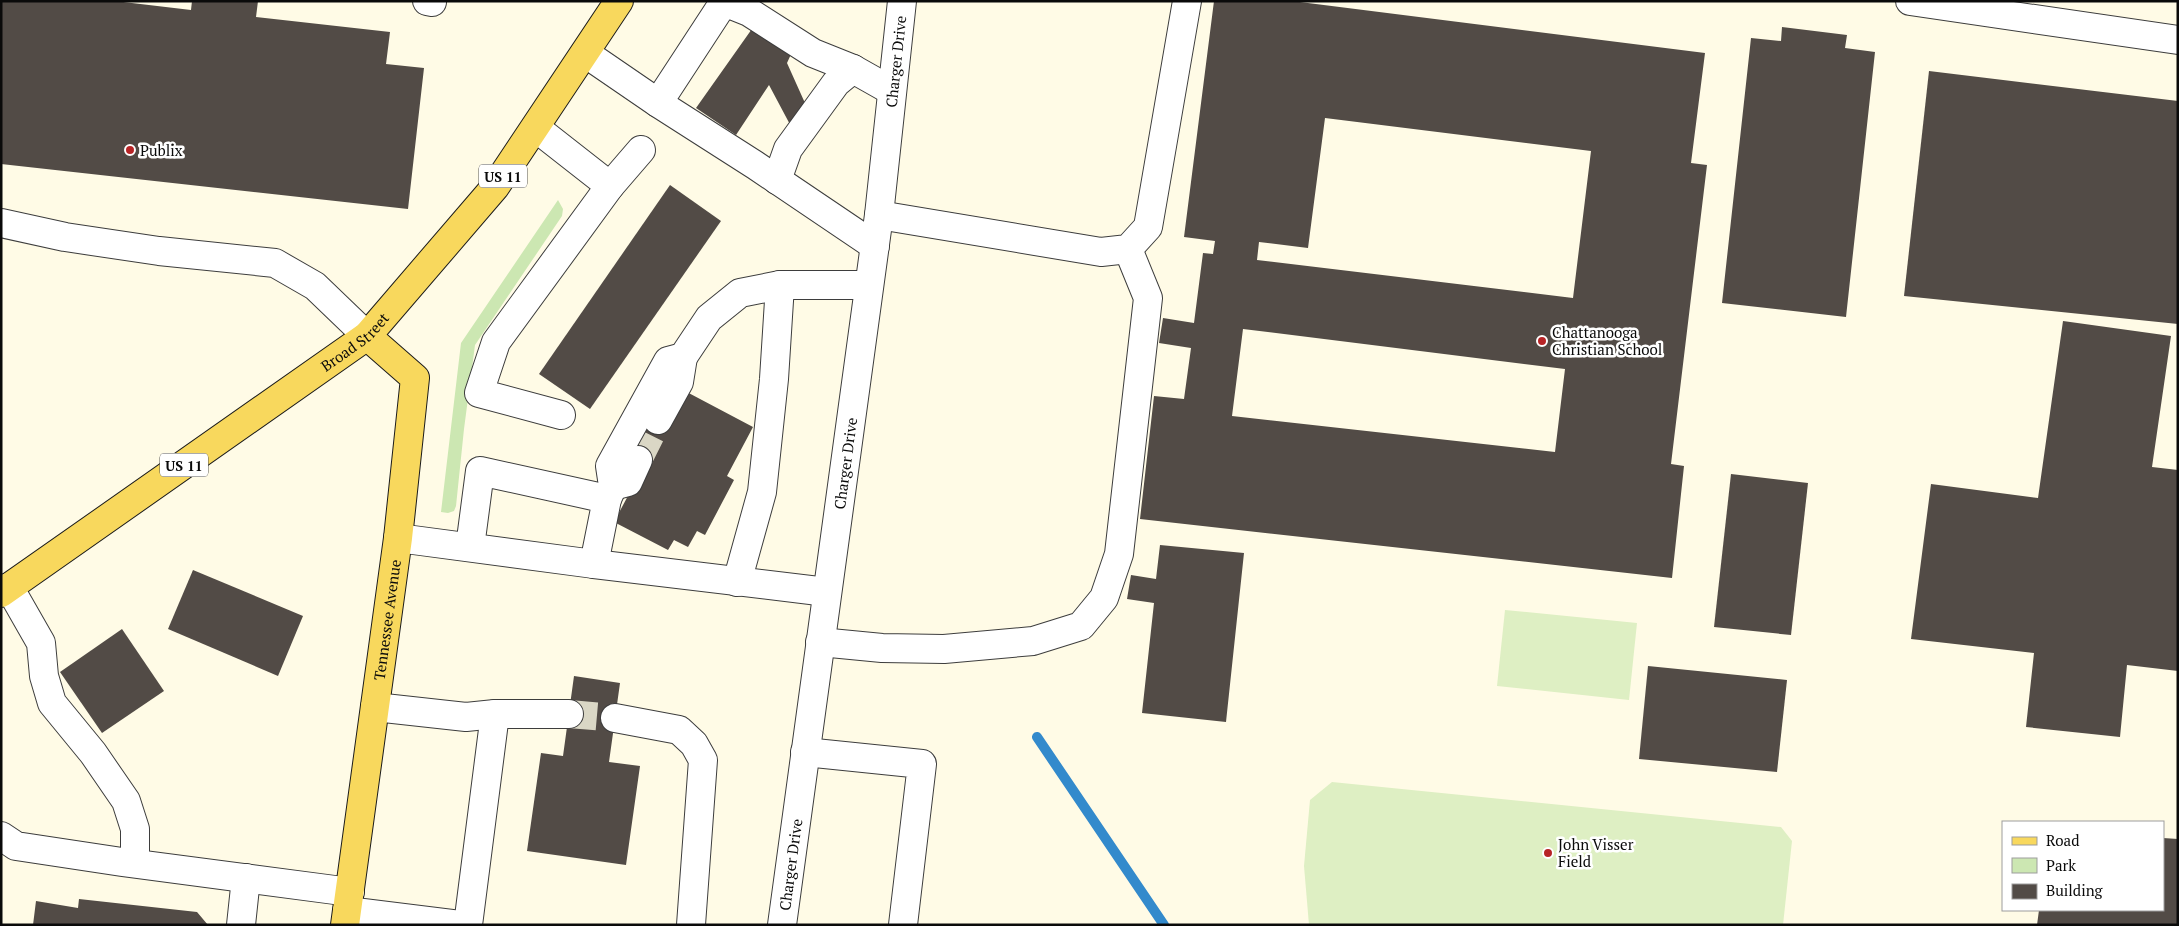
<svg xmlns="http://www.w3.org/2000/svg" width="2179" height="926" font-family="'PT Serif',serif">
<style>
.green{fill:#cce7b2}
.pitch{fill:#deefc3}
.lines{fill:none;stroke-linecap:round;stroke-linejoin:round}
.stream{stroke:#338acc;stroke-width:10}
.building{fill:#524b46;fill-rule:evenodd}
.minor-tunnel{stroke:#dad7c5;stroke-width:28;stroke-dasharray:28 14;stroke-linecap:butt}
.minor-casing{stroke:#3d3d3d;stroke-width:30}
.major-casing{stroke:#1b1b1b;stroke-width:30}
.minor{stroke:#fff;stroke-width:28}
.major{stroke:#f8d85d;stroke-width:28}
.poi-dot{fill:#b72426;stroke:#fff;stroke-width:2}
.labels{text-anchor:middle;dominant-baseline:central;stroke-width:5;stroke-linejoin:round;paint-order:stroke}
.shield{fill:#fff;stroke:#545454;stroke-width:1}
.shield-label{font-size:14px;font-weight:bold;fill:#0a0a0a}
.street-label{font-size:15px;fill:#0a0a0a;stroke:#fff}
.poi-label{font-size:15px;fill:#0a0a0a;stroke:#fff;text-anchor:start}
</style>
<rect width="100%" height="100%" fill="#fffbe6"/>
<path class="green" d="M 558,200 L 563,209 L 562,216 L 475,345 L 464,429 L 456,506 L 454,511 L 448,513 L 441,512 L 461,343 Z"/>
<g class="pitch">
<path d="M 1505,610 L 1637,623 L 1629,700 L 1497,686 Z"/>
<path d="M 1332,782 L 1781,827 L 1792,841 L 1783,925 L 1309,925 L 1304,866 L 1310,800 Z"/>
</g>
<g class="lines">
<path class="stream" d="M 1037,737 L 1164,925"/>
</g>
<g class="building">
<path d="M 1,1 L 115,1 L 191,10 L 192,1 L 258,1 L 256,17 L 390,32 L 386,64 L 424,68 L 408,209 L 1,164 Z"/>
<path d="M 1214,1 L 1292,1 L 1705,53 L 1691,163 L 1707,165 L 1671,464 L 1684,466 L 1672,578 L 1140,519 L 1154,396 L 1184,399 L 1191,348 L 1159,343 L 1163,318 L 1194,323 L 1203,253 L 1213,254 L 1215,241 L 1184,237 ZM 1325,118 L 1591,151 L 1573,298 L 1257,260 L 1259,242 L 1308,248 ZM 1243,329 L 1565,369 L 1555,452 L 1232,416 Z"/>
<path d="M 754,26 L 792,52 L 787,63 L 809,112 L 794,132 L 769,85 L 736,135 L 696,108 Z"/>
<path d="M 1782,27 L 1847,35 L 1845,48 L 1875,52 L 1846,317 L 1722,303 L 1751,38 L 1781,41 Z"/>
<path d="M 1929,71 L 2178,101 L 2178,324 L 1904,296 Z"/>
<path d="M 670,185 L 721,221 L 590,409 L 539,374 Z"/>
<path d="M 2063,321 L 2171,336 L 2152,467 L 2178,470 L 2178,671 L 2127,665 L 2120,737 L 2026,727 L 2034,653 L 1911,639 L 1931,484 L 2038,498 Z"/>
<path d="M 683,390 L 753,427 L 727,476 L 734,480 L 705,535 L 697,531 L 688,547 L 674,540 L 668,550 L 614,522 L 645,464 L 625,453 L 645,413 Z"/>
<path d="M 1731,474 L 1808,483 L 1791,635 L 1714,627 Z"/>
<path d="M 1160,545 L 1244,553 L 1226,722 L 1142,713 L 1154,603 L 1127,599 L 1131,575 L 1156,579 Z"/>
<path d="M 193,570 L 303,616 L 278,676 L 168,629 Z"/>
<path d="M 122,629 L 164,691 L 102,733 L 60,672 Z"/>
<path d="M 1648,666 L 1787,680 L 1777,772 L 1639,759 Z"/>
<path d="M 574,676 L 620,683 L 609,762 L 640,766 L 626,865 L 527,851 L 541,753 L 563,756 Z"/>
<path d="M 2163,838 L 2178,839 L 2178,925 L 2037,925 L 2039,910 L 2163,910 Z"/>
<path d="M 79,899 L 197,912 L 208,925 L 33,925 L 36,901 L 78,908 Z"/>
</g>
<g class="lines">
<g class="minor-tunnel">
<path d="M 638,460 L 658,420"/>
<path d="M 569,714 L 615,718"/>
</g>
<g class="minor-casing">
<g id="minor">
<path d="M 427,1 L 432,2"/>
<path d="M 1910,1 L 2178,40"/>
<path d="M 585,53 L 658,103"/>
<path d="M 536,128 L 610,186 L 641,150"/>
<path d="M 777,180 L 788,149 L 836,83 L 853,69"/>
<path d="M 879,215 L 1101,252 L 1128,249 L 1148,227 L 1187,1"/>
<path d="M 1,223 L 65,237 L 159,251 L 275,263 L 315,286 L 367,336"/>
<path d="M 875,246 L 755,165 L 658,103 L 724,2 L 749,12 L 813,53 L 853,69 L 892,91"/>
<path d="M 561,415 L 479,393 L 496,342 L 610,186"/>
<path d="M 658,420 L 679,382 L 683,357"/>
<path d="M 613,486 L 628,482 L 638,460"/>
<path d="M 607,499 L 613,486 L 610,466 L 668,361 L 683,357 L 709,318 L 740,293 L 780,285 L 869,285"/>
<path d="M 398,538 L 594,564 L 607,499 L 480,471 L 470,547"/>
<path d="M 594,564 L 827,592"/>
<path d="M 737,582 L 762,492 L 774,379 L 780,285"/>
<path d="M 9,587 L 41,643 L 44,676 L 52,703 L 93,753 L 126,801 L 135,829 L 135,863"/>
<path d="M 820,642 L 882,648 L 944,649 L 1033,641 L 1081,626 L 1104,598 L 1119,554 L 1148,298 L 1128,249"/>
<path d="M 375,707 L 466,717 L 495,714 L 569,714"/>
<path d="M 615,718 L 679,730 L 694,744 L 703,760 L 691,925"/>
<path d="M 805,752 L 922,764 L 903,925"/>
<path d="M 1,836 L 16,846 L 122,862 L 350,892"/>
<path d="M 347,911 L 460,925"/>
<path d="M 241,925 L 246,878"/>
<path d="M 468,925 L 495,714"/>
<path id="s1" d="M 782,925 L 879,215 L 902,1"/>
</g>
</g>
<g class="major-casing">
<g id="major">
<path id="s2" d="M 1,593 L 367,336 L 495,187 L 619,1"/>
<path id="s3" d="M 345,925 L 398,538 L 415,378 L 367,336"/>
</g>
</g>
<use href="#minor" class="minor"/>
<use href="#major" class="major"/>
</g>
<g class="poi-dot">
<circle cx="130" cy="150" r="5"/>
<circle cx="1542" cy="341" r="5"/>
<circle cx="1548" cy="853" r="5"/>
</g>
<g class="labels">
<g class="shield">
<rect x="479" y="164.5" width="48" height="23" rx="4"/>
<rect x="160" y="453.5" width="48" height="23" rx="4"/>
</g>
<g class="shield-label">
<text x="503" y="176">US 11</text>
<text x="184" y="465">US 11</text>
</g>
<g class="street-label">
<text stroke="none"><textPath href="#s1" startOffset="871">Charger Drive</textPath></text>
<text stroke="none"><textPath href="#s2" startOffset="434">Broad Street</textPath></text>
<text stroke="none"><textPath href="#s1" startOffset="466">Charger Drive</textPath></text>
<text stroke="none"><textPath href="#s3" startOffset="308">Tennessee Avenue</textPath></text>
<text stroke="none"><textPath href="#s1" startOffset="61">Charger Drive</textPath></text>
</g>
<g class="poi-label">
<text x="140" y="150">Publix</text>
<text x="1552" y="332">Chattanooga<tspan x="1552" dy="17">Christian School</tspan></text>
<text x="1558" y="844">John Visser<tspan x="1558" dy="17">Field</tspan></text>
</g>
</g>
<rect width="2179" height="926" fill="none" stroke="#0a0a0a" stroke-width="5"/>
<rect x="2002" y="821" width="162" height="90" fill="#ffffff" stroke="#9d9d9d"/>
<rect x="2012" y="837" width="25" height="8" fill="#f8d85d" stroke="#9d9d9d"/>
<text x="2046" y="846" font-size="15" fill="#0a0a0a">Road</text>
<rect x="2012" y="858" width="25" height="15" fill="#cce7b2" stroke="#9d9d9d"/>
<text x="2046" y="871" font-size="15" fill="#0a0a0a">Park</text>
<rect x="2012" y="884" width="25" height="15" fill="#524b46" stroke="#9d9d9d"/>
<text x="2046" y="896" font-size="15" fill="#0a0a0a">Building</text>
</svg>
